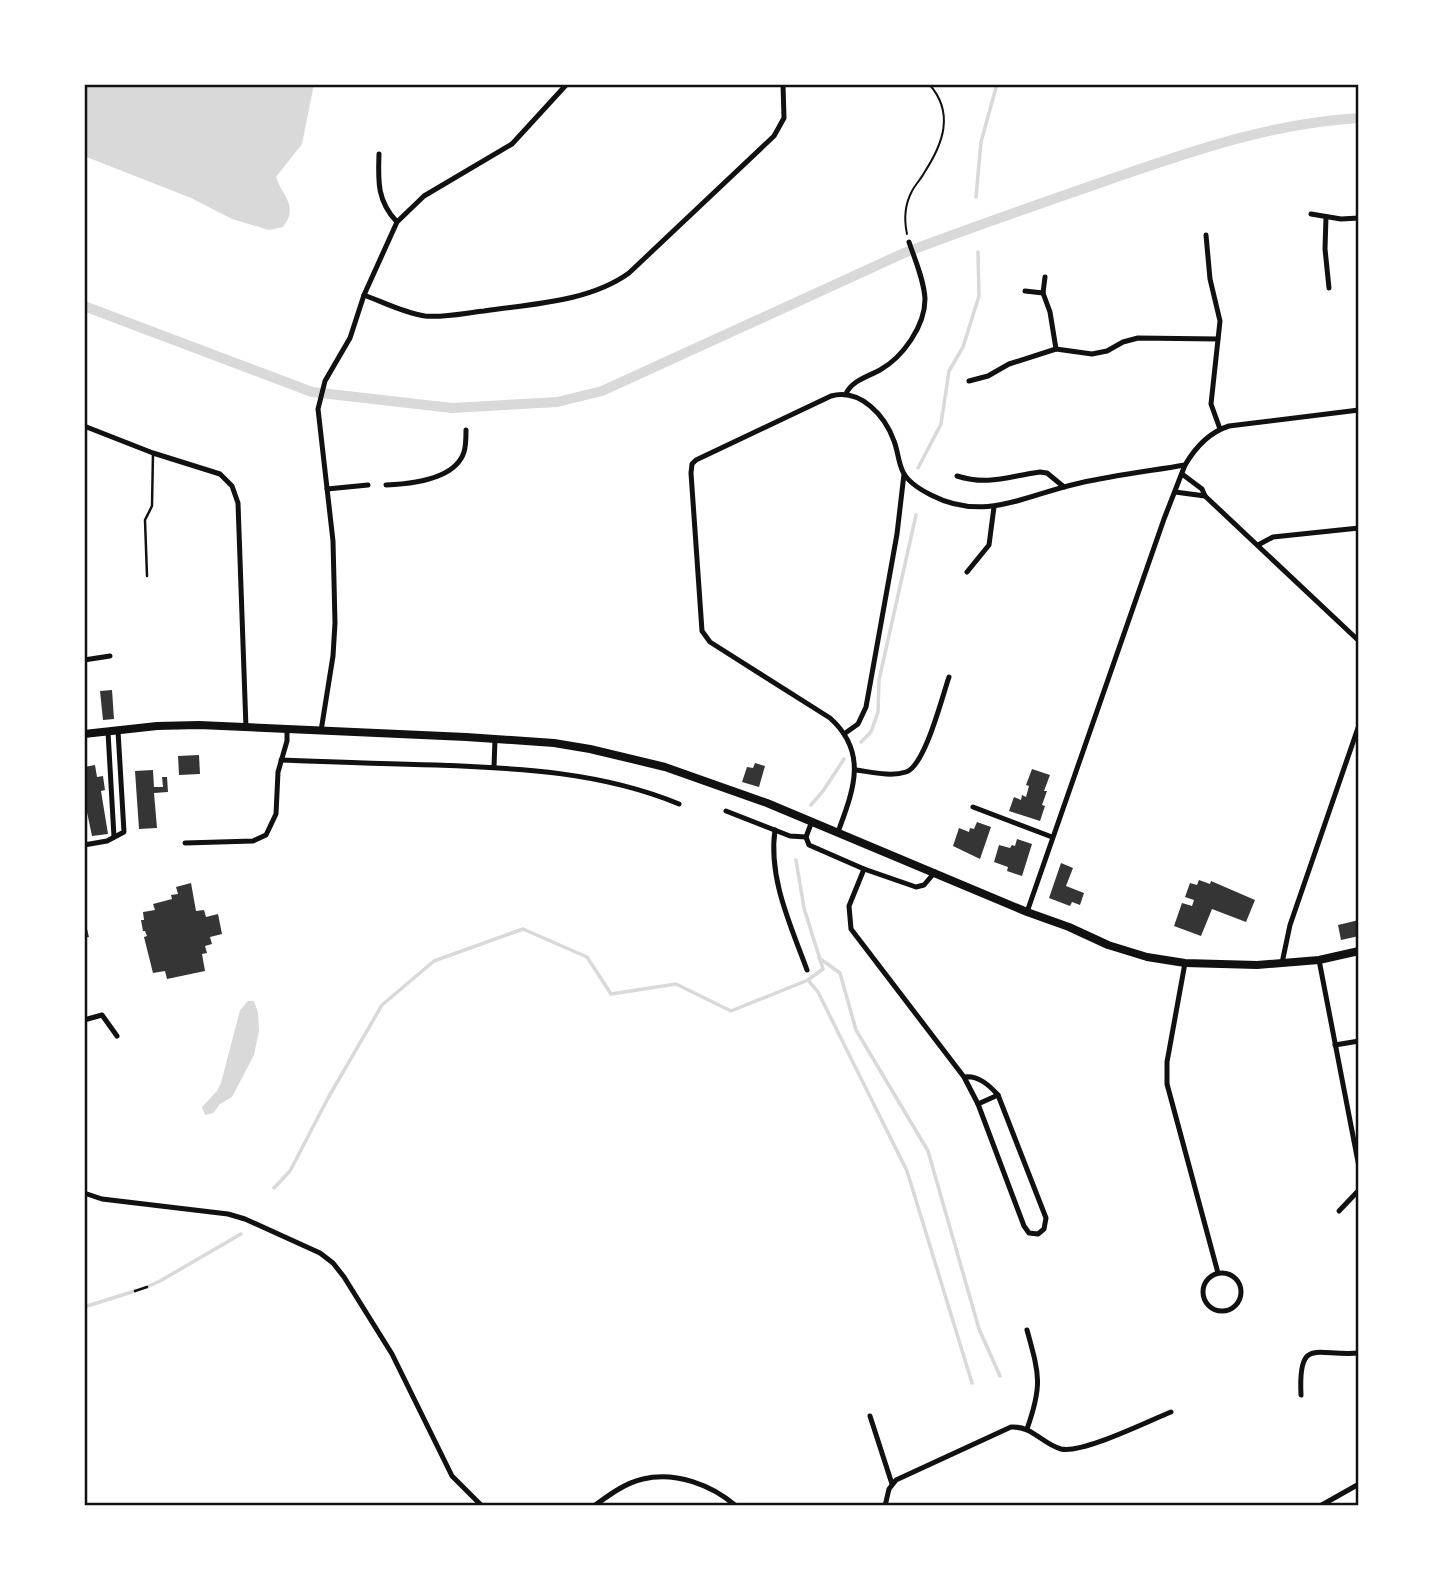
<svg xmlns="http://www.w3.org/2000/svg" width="1443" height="1590" font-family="'Roboto Serif',serif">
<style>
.water{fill:#d9d9d9}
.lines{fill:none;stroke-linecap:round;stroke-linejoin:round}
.stream{stroke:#d9d9d9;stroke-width:3.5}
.canal{stroke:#d9d9d9;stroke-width:10}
.building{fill:#353535}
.path{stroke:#111;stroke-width:2}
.service{stroke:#111;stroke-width:2.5}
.minor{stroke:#111;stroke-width:5}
.primary{stroke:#111;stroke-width:8}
.neatline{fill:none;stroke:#111;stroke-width:2.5}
</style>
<rect width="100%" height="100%" fill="#fff"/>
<g class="water">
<path d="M 84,84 L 314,84 L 302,144 L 276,177 C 283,198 299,205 283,227 L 269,230 L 232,219 L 191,198 L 84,156 Z"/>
<path d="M 248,1001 L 254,1001 L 258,1013 L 259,1031 L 254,1055 L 232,1097 L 220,1104 L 213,1113 L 205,1115 L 202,1107 L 217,1091 L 221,1083 L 240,1010 Z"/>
</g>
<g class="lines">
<g class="stream">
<path d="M 976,197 L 981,142 L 997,84"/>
<path d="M 918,468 L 941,424 L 949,371 L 963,347 L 979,296 L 978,252"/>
<path d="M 861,742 L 871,732 L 878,712 L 879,680 L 916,515"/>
<path d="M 811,805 L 823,791 L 844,759"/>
<path d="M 819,958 L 840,973 L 856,1030 L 928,1151 L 979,1329 L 1000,1376"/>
<path d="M 808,980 L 818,992 L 907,1171 L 972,1383"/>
<path d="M 274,1188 L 290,1171 L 328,1098 L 382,1005 L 434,961 L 523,929 L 587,957 L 611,994 L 676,984 L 731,1011 L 808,980 L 823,969 L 804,908 L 796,860"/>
<path d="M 147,1287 L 160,1281 L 241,1234"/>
<path d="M 84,1307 L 135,1291"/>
</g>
<path class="canal" d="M 84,306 L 312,392 L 452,408 L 557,402 L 602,391 L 904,253 C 972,227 1042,203 1111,179 C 1192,151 1272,123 1359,118"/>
</g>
<g class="building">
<path d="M 112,690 L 114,719 L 103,720 L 100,691 Z"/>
<path d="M 199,755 L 200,774 L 179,775 L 178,756 Z"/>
<path d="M 755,763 L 765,766 L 759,787 L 742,782 L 747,767 L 753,768 Z"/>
<path d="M 95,765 L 97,777 L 103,776 L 105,790 L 101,791 L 108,834 L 92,836 L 84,798 L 84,767 Z"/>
<path d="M 1032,769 L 1050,775 L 1044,791 L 1047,791 L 1042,805 L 1045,806 L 1040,821 L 1009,811 L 1014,797 L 1021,800 L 1022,795 L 1026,797 L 1029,786 L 1026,785 Z"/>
<path d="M 153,770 L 154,787 L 163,787 L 162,777 L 167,777 L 168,792 L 154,793 L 157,828 L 139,829 L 135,771 Z"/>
<path d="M 977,822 L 991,827 L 980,859 L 953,846 L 959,828 L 969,832 L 970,828 L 974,829 Z"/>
<path d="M 1017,839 L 1032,844 L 1022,876 L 1007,871 L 1008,867 L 994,862 L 999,845 L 1010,848 L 1012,845 L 1015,846 Z"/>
<path d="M 1061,863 L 1073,868 L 1066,886 L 1084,893 L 1080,905 L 1072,902 L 1070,906 L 1049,898 Z"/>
<path d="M 1199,880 L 1210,884 L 1211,881 L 1255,900 L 1246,922 L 1212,909 L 1201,936 L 1174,926 L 1182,903 L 1192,906 L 1194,900 L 1185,897 L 1190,883 L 1197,885 Z"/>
<path d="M 191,883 L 196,911 L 204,910 L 206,917 L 218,914 L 222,934 L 210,937 L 212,944 L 205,946 L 207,953 L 202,954 L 205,971 L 167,979 L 165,971 L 153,973 L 144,937 L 147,936 L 145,931 L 143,931 L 141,920 L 144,920 L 143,912 L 155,910 L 153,904 L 172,899 L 171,895 L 178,894 L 176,887 Z"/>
<path d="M 84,917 L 89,937 L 84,938 Z"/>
<path d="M 1359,920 L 1359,936 L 1341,940 L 1338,925 Z"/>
</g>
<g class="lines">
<path class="path" d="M 907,234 C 904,220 905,204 912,191 C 915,185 921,179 924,173 C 943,144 955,113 929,84"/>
<g class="service">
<path d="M 84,444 L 85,426"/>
<path d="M 147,576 L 145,520 L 152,506 L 153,453"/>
<path d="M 135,1291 L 147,1287"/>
</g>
<g class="minor">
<path d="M 379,154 C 378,181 377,201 397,222"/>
<path d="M 1311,214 L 1341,219 L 1359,218"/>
<path d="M 1326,217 L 1325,249 L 1329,288"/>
<path d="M 1206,235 L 1210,279 L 1220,321 L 1211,404 L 1220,429"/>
<path d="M 1045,277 L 1043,293 L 1050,312 L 1056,349"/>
<path d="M 1025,291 L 1043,293"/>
<path d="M 364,295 C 383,302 404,313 425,316 C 444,318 465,313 484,311 C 531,304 589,302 629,273 L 774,136 L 784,118 L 783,84"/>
<path d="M 969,381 L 988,376 L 1009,364 L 1056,349 L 1092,354 L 1107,351 L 1123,342 L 1138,338 L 1218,339"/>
<path d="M 846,394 C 851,381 869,376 880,370 C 903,357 925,326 925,299 C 924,280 915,260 909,242"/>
<path d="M 84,426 L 153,453 L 220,474 L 232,486 L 238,503 L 246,728"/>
<path d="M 1182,474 L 1202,489 L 1205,496 L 1359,641"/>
<path d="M 957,476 C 989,486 1009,476 1040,472 L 1047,473 L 1064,487"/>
<path d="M 386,485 C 411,484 455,480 464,452 C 466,446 466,437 466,430"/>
<path d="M 327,489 L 368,485"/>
<path d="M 1175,492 L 1205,496"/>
<path d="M 1258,545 L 1273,537 L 1359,528"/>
<path d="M 967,572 L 989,545 L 994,507"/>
<path d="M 84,660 L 110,656"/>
<path d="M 321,731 L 333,656 L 335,623 L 333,541 L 318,409 L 325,381 L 350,338 L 364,295 L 397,222 L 424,196 L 512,144 L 567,84"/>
<path d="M 108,732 L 114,837"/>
<path d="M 844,734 L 858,724 L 866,707 L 897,534 L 904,474"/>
<path d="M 281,760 C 333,762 385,764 436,765 C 519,768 602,772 679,804"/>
<path d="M 494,767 L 495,739"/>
<path d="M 856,770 C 871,772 891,777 906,772 C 925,766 942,697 949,677"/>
<path d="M 973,807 L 1052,837"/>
<path d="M 726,811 L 790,836 L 806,837"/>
<path d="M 812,821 L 806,837 L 809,845 L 864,869 L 916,887 L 924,885 L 935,872"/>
<path d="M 775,830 C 768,878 791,926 807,970"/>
<path d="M 838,832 C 853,791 869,753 830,718 L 710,642 L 702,631 L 691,473 L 692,464 L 696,460 L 831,396 C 861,388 885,416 894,441 C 898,451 898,462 903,472 C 908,482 921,490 931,495 C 985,523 1028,494 1080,483 C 1115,475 1150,471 1185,465 C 1195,448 1210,432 1229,426 L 1359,410"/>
<path d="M 185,843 L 253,841 L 266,835 L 276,814 L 278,772 L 287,741 L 287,729"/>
<path d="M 84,845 L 107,841 L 124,832 L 118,731"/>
<path d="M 864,869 L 849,906 L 851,929 L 964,1077 C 978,1075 989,1085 998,1095 L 1046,1218 L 1044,1229 L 1038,1234 L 1029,1233 L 1024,1226 L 978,1104 L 964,1077"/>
<path d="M 1027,912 L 1164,519 L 1185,465"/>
<path d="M 1319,960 L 1359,1167"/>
<path d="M 1185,963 L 1167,1062 L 1167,1084 L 1218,1273"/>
<path d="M 1282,963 L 1290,925 L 1359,725"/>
<path d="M 84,1020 L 102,1015 L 117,1036"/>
<path d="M 1335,1045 L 1359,1041"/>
<path d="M 978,1104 L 998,1095"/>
<path d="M 84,1193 L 102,1199 L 228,1214 L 245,1219 L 320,1253 L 333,1263 L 344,1277 L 392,1354 L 452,1476 L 482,1506"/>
<path d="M 1339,1211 L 1359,1190"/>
<circle cx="1222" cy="1292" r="19"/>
<path d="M 1027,1330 C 1039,1374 1043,1384 1027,1429"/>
<path d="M 1301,1395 C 1298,1335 1317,1357 1359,1353"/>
<path d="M 870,1416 L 892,1484"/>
<path d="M 594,1506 C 609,1495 625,1483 643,1479 C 675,1471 712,1485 736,1506"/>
<path d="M 885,1506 L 889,1489 L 896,1480 L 1011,1427 C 1033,1426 1042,1444 1061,1449 C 1082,1454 1148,1421 1171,1412"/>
<path d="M 1320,1506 L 1359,1484"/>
</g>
<path class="primary" d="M 84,734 L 157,726 L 199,725 L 466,737 L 554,743 L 590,749 L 665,767 L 767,803 L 1027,912 L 1069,927 L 1108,945 L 1147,957 L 1185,963 L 1257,965 L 1319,960 L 1359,951"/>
</g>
<rect width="1443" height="1590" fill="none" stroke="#ffffff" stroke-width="172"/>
<rect x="86" y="86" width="1271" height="1418" class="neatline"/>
</svg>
